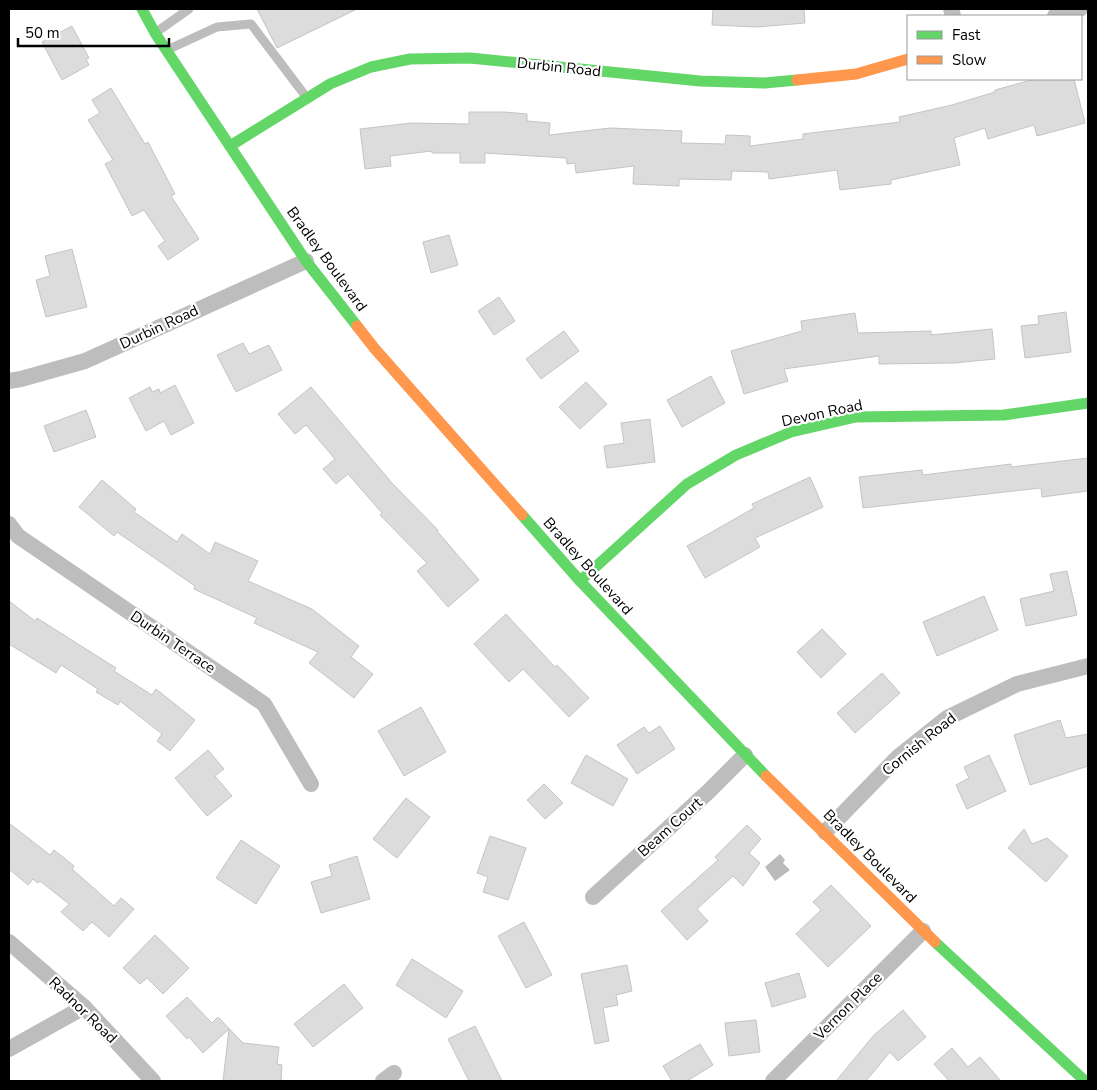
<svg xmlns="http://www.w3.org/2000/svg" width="1097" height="1090" font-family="'Nunito Sans',sans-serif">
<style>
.water{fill:#bbb}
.building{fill:#dcdcdc;stroke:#c4c4c4}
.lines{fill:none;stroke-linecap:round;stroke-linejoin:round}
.lane{stroke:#bdbdbd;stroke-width:9}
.street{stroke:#bdbdbd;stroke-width:16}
.fast{stroke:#63d668;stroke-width:11}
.slow{stroke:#ff974d;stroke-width:11}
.labels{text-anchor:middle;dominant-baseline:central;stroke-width:4.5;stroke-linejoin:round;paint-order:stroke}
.street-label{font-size:15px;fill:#000;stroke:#fff}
</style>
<rect width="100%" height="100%" fill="#fff"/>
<path class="water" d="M 780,854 L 785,860 L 783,863 L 790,870 L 775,881 L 765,867 Z"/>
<g class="building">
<path d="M 257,9 L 357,9 L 277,48 Z"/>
<path d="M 713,9 L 804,9 L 805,23 L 757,27 L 712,25 Z"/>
<path d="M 72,26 L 89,58 L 86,59 L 89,65 L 62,80 L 42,42 Z"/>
<path d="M 1035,79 L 1074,79 L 1085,123 L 1037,136 L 1034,125 L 988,139 L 985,128 L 954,138 L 960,165 L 891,180 L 891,184 L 840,190 L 837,170 L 769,179 L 768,172 L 732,171 L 731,180 L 679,179 L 679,186 L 633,184 L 634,166 L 576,173 L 575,163 L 567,164 L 566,158 L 485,153 L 485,163 L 460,163 L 460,153 L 432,153 L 432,151 L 390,156 L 391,166 L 365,169 L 360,129 L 411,123 L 469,124 L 469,112 L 504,112 L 527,114 L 527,121 L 550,123 L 549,135 L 610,128 L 682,131 L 681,143 L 725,144 L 726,135 L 750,136 L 750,146 L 803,139 L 803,134 L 900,122 L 899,117 L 952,105 L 995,92 L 995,90 Z"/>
<path d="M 111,88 L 145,144 L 148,142 L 175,194 L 171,196 L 199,239 L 168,260 L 158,246 L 165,241 L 144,210 L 132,216 L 105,164 L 113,160 L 88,120 L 100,113 L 92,100 Z"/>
<path d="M 449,235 L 458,265 L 431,273 L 423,242 Z"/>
<path d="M 72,249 L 87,307 L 46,317 L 36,280 L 50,276 L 45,256 Z"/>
<path d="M 499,297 L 515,321 L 494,335 L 478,311 Z"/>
<path d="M 1066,312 L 1071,352 L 1025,358 L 1021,326 L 1039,324 L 1038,316 Z"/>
<path d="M 855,313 L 858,333 L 931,331 L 931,335 L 992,329 L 995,359 L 954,363 L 879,364 L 879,356 L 784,369 L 788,381 L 744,394 L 731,351 L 802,331 L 801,321 Z"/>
<path d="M 564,331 L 579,351 L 541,379 L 526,359 Z"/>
<path d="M 243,343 L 249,354 L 269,345 L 282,370 L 236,392 L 217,355 Z"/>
<path d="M 711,376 L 725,403 L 682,427 L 667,400 Z"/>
<path d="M 586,382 L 607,404 L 580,429 L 559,407 Z"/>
<path d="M 175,385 L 194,423 L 171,435 L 164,421 L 146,431 L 129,398 L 150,387 L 152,392 L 159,389 L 160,393 Z"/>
<path d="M 311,387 L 392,483 L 438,530 L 437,531 L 479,580 L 448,607 L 417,571 L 427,563 L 380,515 L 382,513 L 348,474 L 336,484 L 323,469 L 335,459 L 306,425 L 295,434 L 278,414 Z"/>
<path d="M 86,410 L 96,437 L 54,452 L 44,426 Z"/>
<path d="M 650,419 L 655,462 L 607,468 L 604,446 L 624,443 L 621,423 Z"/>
<path d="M 1088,458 L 1088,491 L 1042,497 L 1041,488 L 863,508 L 859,477 L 922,470 L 923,475 L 1011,464 L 1011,467 Z"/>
<path d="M 810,477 L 823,507 L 755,538 L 760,547 L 705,578 L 687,546 L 754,508 L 752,504 Z"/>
<path d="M 102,480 L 136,509 L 134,512 L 177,542 L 182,534 L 210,554 L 215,542 L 258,561 L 248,581 L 312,609 L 359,646 L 351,657 L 373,674 L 354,698 L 309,663 L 318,652 L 254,623 L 257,618 L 194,589 L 195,586 L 117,532 L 114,536 L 79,507 Z"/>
<path d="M 1067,571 L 1077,615 L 1026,626 L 1020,599 L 1054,591 L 1050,574 Z"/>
<path d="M 984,596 L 998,630 L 937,656 L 923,622 Z"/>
<path d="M 9,601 L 35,621 L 37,618 L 116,668 L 114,671 L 152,695 L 156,689 L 195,720 L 170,751 L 157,741 L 162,734 L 120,701 L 118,705 L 96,692 L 98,689 L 61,665 L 56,673 L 9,644 Z"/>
<path d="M 506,614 L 555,667 L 557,665 L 589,698 L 569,717 L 523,669 L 509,682 L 474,644 Z"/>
<path d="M 822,629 L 846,654 L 821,678 L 797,652 Z"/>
<path d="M 882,673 L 900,693 L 855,733 L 837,713 Z"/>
<path d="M 421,707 L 446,752 L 404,776 L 378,731 Z"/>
<path d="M 1060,720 L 1066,738 L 1088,734 L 1088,766 L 1030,785 L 1014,735 Z"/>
<path d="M 660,726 L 675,749 L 637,774 L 617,745 L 644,727 L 649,733 Z"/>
<path d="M 208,750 L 224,769 L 215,776 L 232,796 L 207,816 L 175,778 Z"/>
<path d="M 586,755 L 628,779 L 613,806 L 571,783 Z"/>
<path d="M 989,755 L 1006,791 L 967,809 L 956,785 L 969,778 L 964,767 Z"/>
<path d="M 544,784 L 563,803 L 545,819 L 527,800 Z"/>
<path d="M 406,798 L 430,817 L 397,858 L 373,839 Z"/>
<path d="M 9,823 L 50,855 L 54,850 L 74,866 L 72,869 L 114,906 L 121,898 L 134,909 L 109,937 L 92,922 L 83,931 L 61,912 L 69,904 L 40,881 L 38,883 L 33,879 L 28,885 L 9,869 Z"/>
<path d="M 747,825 L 761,839 L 749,853 L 760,863 L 743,886 L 733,876 L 697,909 L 708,921 L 687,940 L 661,911 L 718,860 L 715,857 Z"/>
<path d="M 1024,829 L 1032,844 L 1047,838 L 1068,856 L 1046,882 L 1008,848 Z"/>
<path d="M 490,836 L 526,848 L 508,900 L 483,892 L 488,877 L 477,873 Z"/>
<path d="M 241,840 L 280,866 L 256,904 L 216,878 Z"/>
<path d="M 357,856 L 370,899 L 321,913 L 311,882 L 332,876 L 329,865 Z"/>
<path d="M 831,885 L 871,926 L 828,967 L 796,934 L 821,910 L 813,902 Z"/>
<path d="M 524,922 L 552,975 L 526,988 L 498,936 Z"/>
<path d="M 155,935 L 189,968 L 163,994 L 147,978 L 140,984 L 123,968 Z"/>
<path d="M 412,959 L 463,991 L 446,1018 L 396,985 Z"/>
<path d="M 627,965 L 632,991 L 616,995 L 618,1005 L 603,1008 L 609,1041 L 595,1044 L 581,974 Z"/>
<path d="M 799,973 L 806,997 L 772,1007 L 765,983 Z"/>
<path d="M 344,984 L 363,1008 L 313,1047 L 294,1024 Z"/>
<path d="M 187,997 L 212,1023 L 218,1017 L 243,1043 L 279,1047 L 277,1064 L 282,1065 L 281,1081 L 223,1081 L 229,1029 L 203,1053 L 189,1037 L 187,1039 L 166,1016 Z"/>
<path d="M 903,1010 L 926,1037 L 898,1061 L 890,1052 L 866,1081 L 836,1081 L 874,1035 Z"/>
<path d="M 756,1020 L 760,1052 L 729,1056 L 725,1023 Z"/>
<path d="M 475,1026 L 502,1081 L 469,1081 L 448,1039 Z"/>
<path d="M 700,1044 L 713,1065 L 687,1081 L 672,1081 L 663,1066 Z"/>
<path d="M 952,1048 L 968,1067 L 980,1057 L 1001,1081 L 949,1081 L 934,1064 Z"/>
</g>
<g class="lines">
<g class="lane">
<path d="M 155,33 L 189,9"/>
<path d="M 167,50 L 217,27 L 251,24 L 307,98"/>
</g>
<g class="street">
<path d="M 951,9 L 953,16"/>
<path d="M 1055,16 L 1080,9"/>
<path d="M 9,381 L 21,379 L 85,361 L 306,261"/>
<path d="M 9,524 L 18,536 L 264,704 L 311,784"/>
<path d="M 825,832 L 898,757 L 947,718 L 1017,684 L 1088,666"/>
<path d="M 593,897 L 708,792 L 745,755"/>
<path d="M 9,942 L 84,1007 L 153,1081"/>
<path d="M 9,1049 L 84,1007"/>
<path d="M 383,1081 L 394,1073"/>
<path d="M 773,1081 L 923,931"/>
</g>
<g class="fast">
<path d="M 142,9 L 155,33 L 306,261 L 357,326"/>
<path d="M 230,146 L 330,84 L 371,67 L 410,59 L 470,58 L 700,81 L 765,83 L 797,80"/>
<path d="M 522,515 L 580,581 L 766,776"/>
<path d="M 580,581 L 687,484 L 736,455 L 791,432 L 856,417 L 1004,415 L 1088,403"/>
<path d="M 935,942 L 1085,1081"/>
</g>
<g class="slow">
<path d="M 797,80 L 856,74 L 908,59"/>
<path d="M 357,326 L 375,349 L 522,515"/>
<path d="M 766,776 L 935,942"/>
</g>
</g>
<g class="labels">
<g class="street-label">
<text transform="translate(559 67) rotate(6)">Durbin Road</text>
<text transform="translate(327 259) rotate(54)">Bradley Boulevard</text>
<text transform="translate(159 327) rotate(-25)">Durbin Road</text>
<text transform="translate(822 413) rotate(-12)">Devon Road</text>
<text transform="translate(588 566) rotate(48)">Bradley Boulevard</text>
<text transform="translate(173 642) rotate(34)">Durbin Terrace</text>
<text transform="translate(919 744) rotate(-39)">Cornish Road</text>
<text transform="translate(670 827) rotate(-42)">Beam Court</text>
<text transform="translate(870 856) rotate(45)">Bradley Boulevard</text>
<text transform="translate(848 1006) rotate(-45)">Vernon Place</text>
<text transform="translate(83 1010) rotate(44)">Radnor Road</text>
</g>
</g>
<rect width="1097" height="1090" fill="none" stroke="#000000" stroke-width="20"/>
<rect x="907" y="15" width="175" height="65" fill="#ffffff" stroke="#999999"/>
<rect x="917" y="31" width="25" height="8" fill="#63d668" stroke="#999999"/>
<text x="952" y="40" font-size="15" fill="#000000">Fast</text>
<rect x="917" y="56" width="25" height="8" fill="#ff974d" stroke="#999999"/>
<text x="952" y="65" font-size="15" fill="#000000">Slow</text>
<path d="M18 38v8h151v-8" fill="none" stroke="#000000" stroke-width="2.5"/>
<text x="25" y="38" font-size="15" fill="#000000" stroke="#ffffff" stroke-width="4" paint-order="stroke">50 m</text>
</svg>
